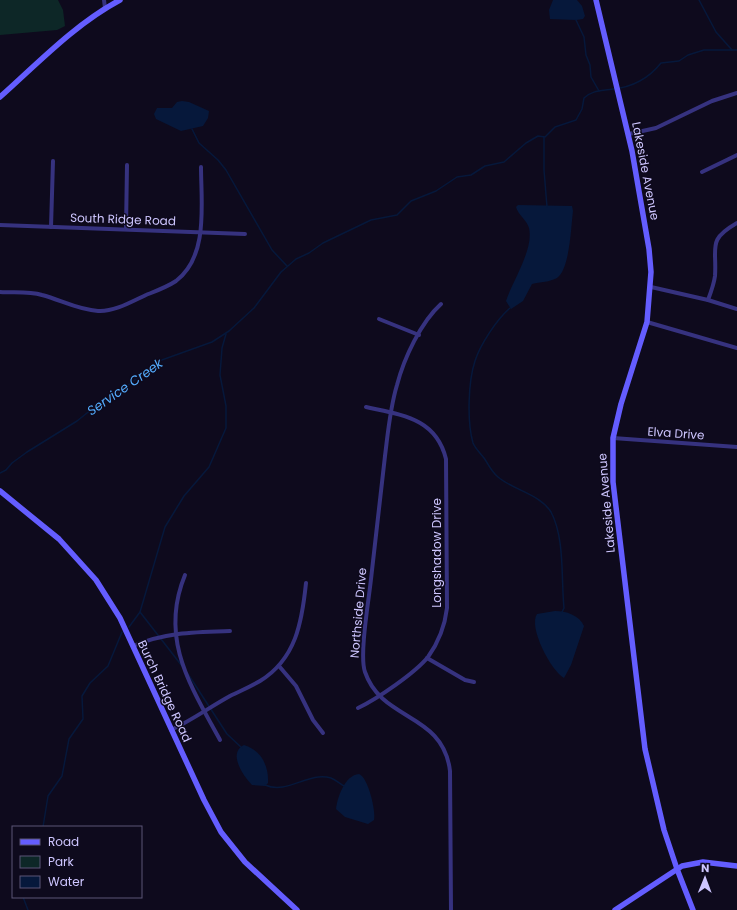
<svg xmlns="http://www.w3.org/2000/svg" width="737" height="910" font-family="Poppins,sans-serif">
<style>
.green{fill:#0d2727}
.water{fill:#06183b}
.lines{fill:none;stroke-linecap:round;stroke-linejoin:round}
.stream{stroke:#06183b;stroke-width:1.5}
.street{stroke:#36327f;stroke-width:4}
.secondary{stroke:#645dff;stroke-width:5.5}
.labels{text-anchor:middle;dominant-baseline:central;stroke-width:3;stroke-linejoin:round;paint-order:stroke}
.street-label{font-size:12px;fill:#cec6ff;stroke:#0e0a1d}
.water-label{font-size:13px;font-style:italic;fill:#54adff;stroke:#0e0a1d}
</style>
<rect width="100%" height="100%" fill="#0e0a1d"/>
<path class="green" d="M 0,0 L 58,0 L 63,10 L 65,26 L 57,30 L 0,35 Z"/>
<g class="water">
<path d="M 553,0 L 577,0 L 582,6 L 585,16 L 583,19 L 576,20 L 550,19 L 549,10 Z"/>
<path d="M 182,101 L 189,102 L 209,111 L 208,118 L 203,126 L 181,131 L 156,119 L 154,114 L 157,108 L 172,108 L 177,102 Z"/>
<path d="M 518,205 L 572,206 L 573,211 C 571,226 570,269 557,278 C 550,282 540,282 532,284 L 523,301 L 511,309 L 506,301 C 513,280 534,249 529,228 C 527,220 518,215 516,207 Z"/>
<path d="M 555,611 C 566,611 579,615 584,626 L 571,665 L 564,678 C 551,671 528,627 537,614 Z"/>
<path d="M 244,745 C 261,750 269,766 268,783 L 265,786 L 252,785 C 244,777 227,753 244,745 Z"/>
<path d="M 359,774 C 368,777 376,811 374,820 L 368,824 L 345,817 L 336,809 C 337,798 345,775 359,774 Z"/>
</g>
<g class="lines">
<g class="stream">
<path d="M 699,0 L 716,32 L 732,50"/>
<path d="M 576,20 L 584,37 L 586,55 L 590,65 L 591,77 L 599,91"/>
<path d="M 192,129 L 199,143 L 218,160 L 226,170 L 272,250 L 287,266"/>
<path d="M 544,137 L 544,170 L 547,207"/>
<path d="M 510,308 C 497,319 480,345 475,361 C 468,382 467,422 473,443 C 475,448 480,453 484,458 C 489,465 491,471 498,477 C 513,490 540,494 551,512 C 565,538 561,579 564,608 L 562,612"/>
<path d="M 0,473 L 6,470 L 12,463 L 27,452 L 77,421 L 92,409 L 113,397 L 159,361 L 212,342 L 229,331 L 254,308 L 281,272 L 296,259 L 309,253 L 323,243 L 371,220 L 397,215 L 411,201 L 436,191 L 457,177 L 471,175 L 485,166 L 504,162 L 526,143 L 538,136 L 545,137 L 555,127 L 576,120 L 582,109 L 584,98 C 592,90 602,91 613,89 C 633,87 649,78 661,63 L 679,61 L 688,55 L 704,50 L 737,50"/>
<path d="M 140,612 L 182,666"/>
<path d="M 129,627 L 140,612 L 165,527 L 184,496 L 209,467 L 226,428 L 226,406 L 220,375 L 222,348 L 226,334"/>
<path d="M 188,674 L 227,734 L 242,748"/>
<path d="M 265,785 C 288,795 308,771 331,778 C 336,780 340,784 344,786"/>
<path d="M 43,827 L 48,796 L 62,776 L 69,739 L 83,719 L 82,696 L 90,683 L 108,666 L 122,632"/>
<path d="M 23,897 L 28,910"/>
</g>
<g class="street">
<path d="M 104,0 L 105,8"/>
<path d="M 629,134 L 656,128 L 712,101 L 737,93"/>
<path d="M 702,172 L 737,155"/>
<path d="M 0,225 L 245,234"/>
<path d="M 51,227 L 53,161"/>
<path d="M 126,229 L 127,165"/>
<path d="M 651,287 L 708,300 L 737,309"/>
<path d="M 0,292 C 14,293 29,291 42,295 C 61,300 78,310 98,311 C 114,312 131,302 146,295 C 156,291 167,287 176,281 C 209,256 201,203 201,167"/>
<path d="M 708,300 C 711,292 714,284 715,276 C 717,247 707,240 737,223"/>
<path d="M 441,304 C 421,322 404,358 397,385 C 390,408 388,432 385,456 C 380,497 376,538 371,579 C 369,599 359,655 365,672 C 382,722 443,712 450,771 L 451,910"/>
<path d="M 379,319 L 419,335"/>
<path d="M 647,322 L 737,348"/>
<path d="M 613,438 L 737,447"/>
<path d="M 185,575 C 159,638 190,685 220,740"/>
<path d="M 133,646 C 166,632 195,632 230,631"/>
<path d="M 427,658 L 465,680 L 474,682"/>
<path d="M 279,666 L 296,686 L 313,720 L 323,733"/>
<path d="M 358,708 C 377,699 415,673 428,657 C 438,643 445,625 447,608 L 446,459 C 436,418 402,415 366,407"/>
<path d="M 171,730 C 192,720 210,707 230,696 C 240,691 250,687 260,681 C 296,659 302,622 306,583"/>
</g>
<g class="secondary">
<path d="M 596,0 L 632,151 L 649,249 L 651,272 L 647,322 L 621,404 L 613,438 L 613,482 L 645,749 L 664,830 L 677,869 L 693,910"/>
<path d="M 0,97 C 38,63 75,24 120,0"/>
<path d="M 0,491 L 59,539 L 96,580 L 120,618 L 204,800 L 221,832 L 245,862 L 297,910"/>
<path d="M 615,910 L 682,866 L 703,862 L 737,866"/>
</g>
</g>
<g class="labels">
<g class="street-label">
<text transform="translate(646 171) rotate(79)">Lakeside Avenue</text>
<text transform="translate(123 219) rotate(2)">South Ridge Road</text>
<text transform="translate(676 433) rotate(4)">Elva Drive</text>
<text transform="translate(606 503) rotate(-95)">Lakeside Avenue</text>
<text transform="translate(436 553) rotate(-90)">Longshadow Drive</text>
<text transform="translate(358 613) rotate(-85)">Northside Drive</text>
<text transform="translate(165 691) rotate(65)">Burch Bridge Road</text>
</g>
<g class="water-label">
<text transform="translate(125 387) rotate(-35)">Service Creek</text>
</g>
</g>
<rect x="12" y="826" width="130" height="72" fill="#0e0a1d" stroke="#5b5577"/>
<rect x="20" y="839" width="20" height="6" fill="#645dff" stroke="#5b5577"/>
<text x="48" y="846" font-size="12" fill="#cec6ff">Road</text>
<rect x="20" y="856" width="20" height="12" fill="#0d2727" stroke="#5b5577"/>
<text x="48" y="866" font-size="12" fill="#cec6ff">Park</text>
<rect x="20" y="876" width="20" height="12" fill="#06183b" stroke="#5b5577"/>
<text x="48" y="886" font-size="12" fill="#cec6ff">Water</text>
<g transform="translate(705 878) rotate(1)" stroke="#0e0a1d" stroke-width="3" paint-order="stroke">
<path d="M0-3L7 15L0 10L-7 15Z" fill="#cec6ff"/>
<text y="-6" font-size="11" font-weight="bold" text-anchor="middle" fill="#cec6ff">N</text>
</g>
</svg>
